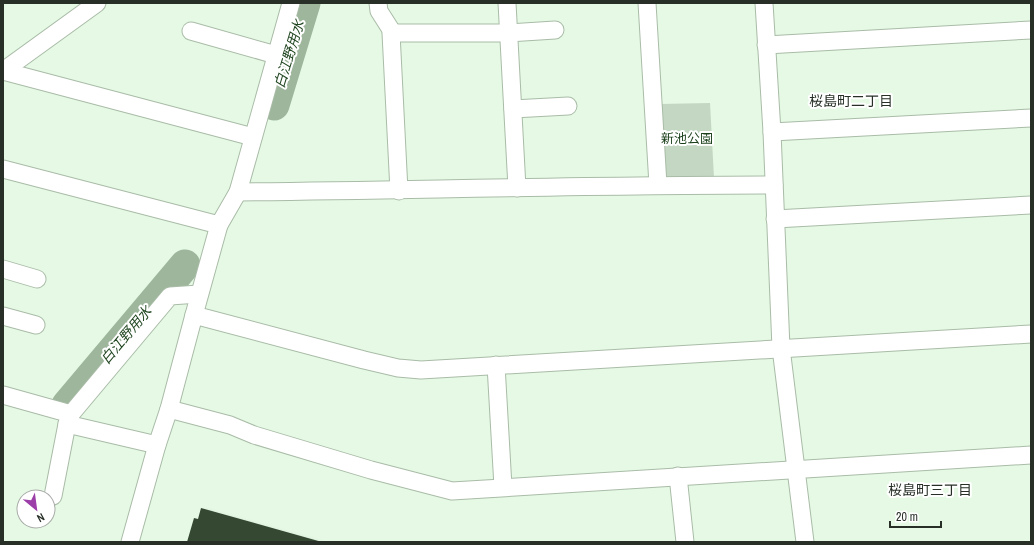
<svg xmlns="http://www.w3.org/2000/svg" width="1034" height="545" font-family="'Archivo Narrow','Noto Sans JP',sans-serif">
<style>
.green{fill:#c3d7c2}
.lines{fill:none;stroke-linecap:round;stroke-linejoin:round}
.river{stroke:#9eb69c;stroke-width:31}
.building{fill:#344933;filter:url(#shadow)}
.minor-casing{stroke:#a9bca7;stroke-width:19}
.minor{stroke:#fff;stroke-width:17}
.labels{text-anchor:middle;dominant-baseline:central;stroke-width:4;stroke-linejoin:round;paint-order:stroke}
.park-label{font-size:13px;fill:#1a3f1a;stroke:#fff}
.water-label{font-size:14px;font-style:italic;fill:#214621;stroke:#fff}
.neighbourhood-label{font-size:14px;fill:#272f27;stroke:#fff}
</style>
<defs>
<filter id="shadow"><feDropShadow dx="3.5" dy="3.5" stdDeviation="2" flood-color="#0004"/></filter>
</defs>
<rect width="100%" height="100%" fill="#e5f9e4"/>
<path class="green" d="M 710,103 L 714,178 L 669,180 L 664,172 L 660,104 Z"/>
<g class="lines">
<g class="river">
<path d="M 274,105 L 305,3"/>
<path d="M 67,405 L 185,265"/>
</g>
</g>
<path class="building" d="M 201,508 L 322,542 L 187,542 L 194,518 L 198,519 Z"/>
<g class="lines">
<g class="minor-casing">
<g id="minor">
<path d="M 378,3 L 379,11 L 393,33"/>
<path d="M 507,3 L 517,188"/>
<path d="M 647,3 L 658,185"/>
<path d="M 764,3 L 772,132 L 781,348 L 805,542"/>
<path d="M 191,31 L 276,55"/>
<path d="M 766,45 L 1031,30"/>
<path d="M 3,71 L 253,137"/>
<path d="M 3,71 L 97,3"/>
<path d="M 513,109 L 568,106"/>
<path d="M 772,132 L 1031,118"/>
<path d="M 3,169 L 219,225"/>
<path d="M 399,191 L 391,33 L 508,33 L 555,30"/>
<path d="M 238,192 C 417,190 595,185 774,185"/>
<path d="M 775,219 L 1031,205"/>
<path d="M 3,269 L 37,279"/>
<path d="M 194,315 L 364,360 L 398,368 L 421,370 L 1031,334"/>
<path d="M 3,316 L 36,325"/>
<path d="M 496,365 L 503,487"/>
<path d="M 3,395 L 71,414"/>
<path d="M 169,409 L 230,425 L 254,435 L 371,470 L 452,491 L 1031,455"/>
<path d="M 67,424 L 157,445"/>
<path d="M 678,476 L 685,542"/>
<path d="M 53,496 L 67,424 L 71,414 L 170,296 L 199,294"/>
<path d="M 130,542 L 157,445 L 169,409 L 194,315 L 219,225 L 238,192 L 291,3"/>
</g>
</g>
<use href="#minor" class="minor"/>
</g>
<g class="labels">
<g class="park-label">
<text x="687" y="138">新池公園</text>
</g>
<g class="water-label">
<text transform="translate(289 54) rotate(-73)">白江野用水</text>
<text transform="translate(126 335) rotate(-50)">白江野用水</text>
</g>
<g class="neighbourhood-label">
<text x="851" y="101">桜島町二丁目</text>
<text x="930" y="490">桜島町三丁目</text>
</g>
</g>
<rect width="1034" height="545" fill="none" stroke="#272f27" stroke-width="8"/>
<g transform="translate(36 509) rotate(151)"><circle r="19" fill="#ffffff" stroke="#a9aca9"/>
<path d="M0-3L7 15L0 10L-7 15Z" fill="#9d3fa8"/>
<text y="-6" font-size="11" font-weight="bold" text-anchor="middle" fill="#272f27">N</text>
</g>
<path d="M890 521v6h51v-6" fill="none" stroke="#272f27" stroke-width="2"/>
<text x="896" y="521" font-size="12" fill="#272f27" stroke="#ffffff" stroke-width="3" paint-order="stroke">20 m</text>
</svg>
